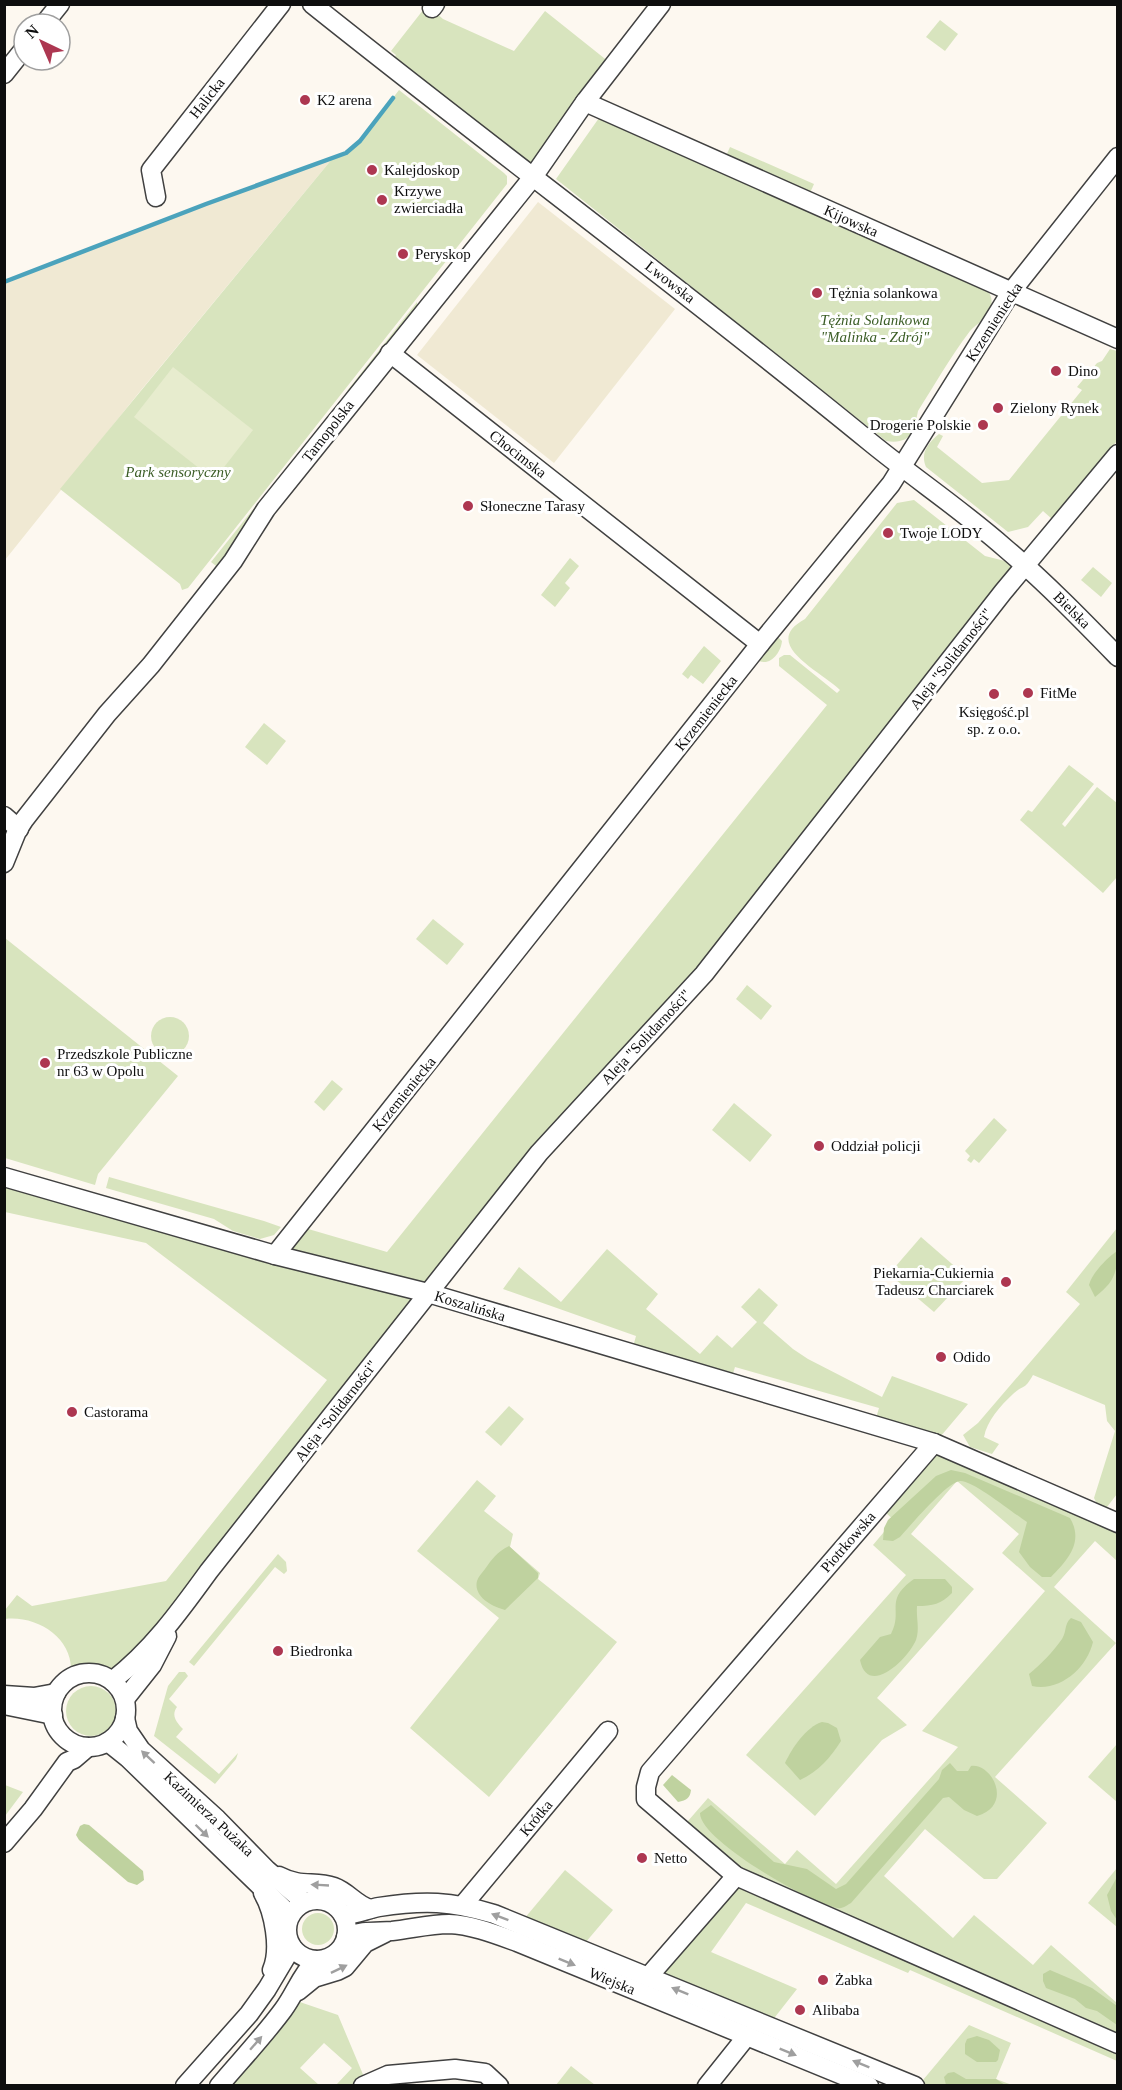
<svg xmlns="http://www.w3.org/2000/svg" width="1122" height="2090" font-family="'Times New Roman',serif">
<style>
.farmland{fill:#f0e9d3}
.green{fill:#d8e4be}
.forest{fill:#bfd29f}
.pitch{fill:#e7ecce}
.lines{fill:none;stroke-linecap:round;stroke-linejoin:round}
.stream{stroke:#4ba3bc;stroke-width:4.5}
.minor-casing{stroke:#414141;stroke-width:21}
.minor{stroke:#fff;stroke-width:18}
.oneway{fill:#9f9f9f}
.poi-dot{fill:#ad3751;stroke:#fff;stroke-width:2}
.labels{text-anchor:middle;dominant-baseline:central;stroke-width:6;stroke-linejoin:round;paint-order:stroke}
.street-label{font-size:15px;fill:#0e0e0e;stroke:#fff}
.poi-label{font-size:15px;fill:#0e0e0e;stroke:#fff;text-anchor:start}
.park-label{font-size:15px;font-style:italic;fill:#3b5d26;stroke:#fff}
</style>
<rect width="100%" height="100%" fill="#fdf8f0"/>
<g class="farmland">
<path d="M 332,159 L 137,395 L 5,560 L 5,282 L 206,204 Z"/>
<path d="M 538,202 L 675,309 L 554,463 L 417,355 Z"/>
</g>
<g class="green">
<path d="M 427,5 L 443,19 L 514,51 L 545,11 L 614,66 L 533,177 L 389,66 L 396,55 L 391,51 Z"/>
<path d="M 940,20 L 958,34 L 945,51 L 926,37 Z"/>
<path d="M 399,90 L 504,173 L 507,176 L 507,184 L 188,588 L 182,590 L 180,584 L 60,489 L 332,159 L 346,153 L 360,141 Z"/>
<path d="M 599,118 L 986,289 C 992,295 993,302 990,310 C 987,319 976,324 970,331 C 951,356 935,384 918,411 C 914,431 911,445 886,441 L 556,179 Z"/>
<path d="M 730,147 L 814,184 L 810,193 L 726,156 Z"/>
<path d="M 417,302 L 417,313 L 356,388 L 347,391 Z"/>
<path d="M 1110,349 L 1117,351 L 1117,441 L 1052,519 L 1043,511 L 1028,527 L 1008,532 L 926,467 C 920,453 928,443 939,434 L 943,436 L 937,447 L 982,483 L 1009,480 L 1082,390 L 1077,387 L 1097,363 L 1102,361 Z"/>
<path d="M 262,498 L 263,507 L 220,569 L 211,562 Z"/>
<path d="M 914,500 L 985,556 L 1025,566 L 704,974 L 428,1293 L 121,1691 C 108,1673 89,1670 70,1679 C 78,1641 39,1615 5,1619 L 5,1610 L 17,1595 L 32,1606 L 166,1581 L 327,1380 L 146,1243 L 5,1212 L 4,1177 L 282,1252 L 298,1226 L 387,1252 L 827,705 L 779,666 L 779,658 L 784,655 L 790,655 L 837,693 L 840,690 C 821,671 759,644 805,619 L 897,503 Z"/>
<path d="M 570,558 L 579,566 L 565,583 L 570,588 L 555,607 L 541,595 Z"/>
<path d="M 1093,567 L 1112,583 L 1101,597 L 1081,580 Z"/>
<path d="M 778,637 L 782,641 C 781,652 771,666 759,661 Z"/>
<path d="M 704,646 L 721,661 L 703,684 L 691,675 L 688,679 L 682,674 Z"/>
<path d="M 264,723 L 286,741 L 267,765 L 245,747 Z"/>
<path d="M 1069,765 L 1094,784 L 1062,824 L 1065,827 L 1097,787 L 1117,803 L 1117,877 L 1103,893 L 1020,820 L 1028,810 L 1032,812 Z"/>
<path d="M 433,919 L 464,944 L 447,965 L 416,939 Z"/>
<path d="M 5,938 L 178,1076 L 98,1174 L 95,1185 L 5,1158 Z"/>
<path d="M 747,985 L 772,1006 L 761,1020 L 736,999 Z"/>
<circle cx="170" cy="1036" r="19"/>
<path d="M 332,1080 L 343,1089 L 324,1111 L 314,1102 Z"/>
<path d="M 734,1103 L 772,1135 L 750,1162 L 712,1130 Z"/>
<path d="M 994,1118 L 1007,1130 L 979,1163 L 974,1159 L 971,1163 L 967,1160 L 970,1156 L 965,1151 Z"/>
<path d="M 109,1177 L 264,1221 L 281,1227 L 274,1235 L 260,1239 L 233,1231 L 214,1219 L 106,1188 Z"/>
<path d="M 1117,1228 L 1117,1494 L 1107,1507 L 1098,1506 L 1094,1498 L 1115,1431 L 1107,1421 L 1105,1405 L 1033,1375 C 1024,1391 1024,1384 1013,1394 C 1000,1406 987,1421 984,1437 L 999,1444 L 992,1454 L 970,1447 L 963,1435 L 978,1423 L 1080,1304 L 1066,1292 Z"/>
<path d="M 921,1237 L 967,1277 L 934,1312 L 889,1274 Z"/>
<path d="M 607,1249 L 658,1294 L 646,1309 L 700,1354 L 717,1335 L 732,1348 L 757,1322 L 741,1307 L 759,1288 L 778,1305 L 763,1323 L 793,1349 L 808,1359 L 882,1397 L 892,1376 L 968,1404 L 935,1443 L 1117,1523 L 1117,1561 L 1095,1541 L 1054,1587 L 1116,1643 L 995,1777 L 1047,1823 L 997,1879 L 984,1879 L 979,1875 L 925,1829 L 884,1876 L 953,1938 L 974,1915 L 1033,1965 L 1051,1945 L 1117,2003 L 1117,2061 L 910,1970 L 908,1973 L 746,1903 L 711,1952 L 797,1989 L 768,2026 L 648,1977 L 736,1876 L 681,1829 L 708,1798 L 785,1864 L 797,1850 L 836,1884 L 958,1747 L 922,1731 L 1045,1591 L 1002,1553 L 1019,1534 L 957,1481 L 911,1534 L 974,1589 L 877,1698 L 907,1725 L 882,1740 L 815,1816 L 746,1755 L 906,1575 L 873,1545 L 894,1520 L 879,1507 L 934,1444 L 874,1425 L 879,1408 L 735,1367 L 730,1383 L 631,1354 L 636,1336 L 503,1289 L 519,1267 L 561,1302 Z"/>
<path d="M 509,1406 L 524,1419 L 501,1446 L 485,1432 Z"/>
<path d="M 477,1480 L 496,1496 L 484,1511 L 513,1534 L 510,1547 L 540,1573 L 538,1579 L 617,1642 L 489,1797 L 410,1728 L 499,1618 L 417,1551 Z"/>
<path d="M 278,1554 L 286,1562 L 287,1571 L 284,1574 L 275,1567 L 194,1666 L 189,1662 Z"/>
<path d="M 179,1672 L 185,1672 L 188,1676 L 169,1699 L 177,1707 C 171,1715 176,1722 183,1729 L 176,1737 L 219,1774 L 238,1753 L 236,1759 L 215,1784 L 154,1736 L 168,1686 Z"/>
<circle cx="91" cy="1711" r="25"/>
<path d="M 1117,1744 L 1117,1802 L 1088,1777 Z"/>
<path d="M 5,1785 L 23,1792 L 5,1816 Z"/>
<path d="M 1117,1868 L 1117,1927 L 1088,1903 Z"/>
<path d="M 565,1870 L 613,1910 L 580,1949 L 519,1925 Z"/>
<circle cx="318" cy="1929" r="16"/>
<path d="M 291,1999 L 338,2015 L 367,2084 L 363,2085 L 336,2085 L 352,2068 L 324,2043 L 300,2068 L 319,2085 L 219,2086 Z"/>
<path d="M 969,2025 L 1011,2043 L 996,2079 L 1012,2085 L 918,2086 Z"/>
<path d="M 571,2066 L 595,2085 L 556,2085 Z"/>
</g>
<g class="forest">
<path d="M 1117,1251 C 1118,1273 1113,1283 1095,1297 L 1089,1285 C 1092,1273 1107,1258 1117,1251 Z"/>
<path d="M 951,1470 L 965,1473 L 1070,1518 C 1084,1542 1068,1560 1051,1577 L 1042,1577 L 1030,1567 L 1019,1552 L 1027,1522 C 1014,1514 973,1480 960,1481 C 947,1482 910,1526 900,1537 L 893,1541 L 883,1540 L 884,1528 L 888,1520 L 936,1476 Z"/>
<path d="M 509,1546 L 538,1573 L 538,1578 L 505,1610 C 493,1607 473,1597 477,1581 C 478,1577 482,1573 485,1569 C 492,1559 497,1552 509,1546 Z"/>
<path d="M 914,1579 L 945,1579 L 952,1587 L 952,1593 C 941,1604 933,1606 917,1606 C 916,1618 920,1629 916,1640 C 908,1659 868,1698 860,1660 L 880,1637 L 891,1634 C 904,1610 883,1601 914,1579 Z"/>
<path d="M 1071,1618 L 1081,1622 L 1093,1642 C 1087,1668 1060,1692 1032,1686 L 1029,1674 C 1041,1664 1053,1652 1062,1639 C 1067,1631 1064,1624 1071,1618 Z"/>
<path d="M 822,1722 L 828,1723 L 837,1728 L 841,1741 C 830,1758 819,1771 800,1780 L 785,1763 C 792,1748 806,1727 822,1722 Z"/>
<path d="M 950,1763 L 957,1771 L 968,1771 L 971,1766 C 992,1763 1014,1805 977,1816 L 964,1810 L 949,1797 L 943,1798 L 851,1903 C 847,1905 843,1909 838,1908 C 811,1904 699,1840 700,1813 L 711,1805 L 774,1862 L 807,1869 L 836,1889 L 846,1884 L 939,1779 L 942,1770 Z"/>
<path d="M 672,1775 L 691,1790 C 690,1798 687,1800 678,1802 L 663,1785 Z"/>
<path d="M 84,1824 L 89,1825 L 143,1871 L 144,1880 L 137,1885 L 128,1882 L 79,1840 L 76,1835 L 80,1826 Z"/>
<path d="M 1117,1877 L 1117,1920 L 1111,1911 L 1107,1895 Z"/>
<path d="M 1050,1970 L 1092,1988 L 1117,2006 L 1117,2025 L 1097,2011 L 1086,2008 L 1075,1999 L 1046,1988 L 1043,1981 L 1043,1974 Z"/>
<path d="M 977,2036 L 989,2040 L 1000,2050 L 998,2060 L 996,2062 L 977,2062 L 965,2054 L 965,2044 L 967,2039 Z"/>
<path d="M 954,2072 L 966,2079 L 996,2079 L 1005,2085 L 946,2085 L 944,2077 L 948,2073 Z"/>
</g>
<path class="pitch" d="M 173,367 L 253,430 L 214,480 L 134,417 Z"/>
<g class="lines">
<path class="stream" d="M 4,282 L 206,204 L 346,153 L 360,141 L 393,98"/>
<g class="minor-casing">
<g id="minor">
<path d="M 312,4 C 497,152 687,292 870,442 C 914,478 962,510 1005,548 C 1045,582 1081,619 1118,657"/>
<path d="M 432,8 L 435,4"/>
<path d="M 44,24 L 60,4"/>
<path d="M 4,74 L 24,49"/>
<path d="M 585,102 L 1118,339"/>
<path d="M 156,197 L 151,170 L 281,4"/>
<path d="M 390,353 L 760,644"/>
<path d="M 4,816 L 19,829"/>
<path d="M 4,863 L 17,831 L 24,820 L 107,714 L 151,665 L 233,561 L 266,509 L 533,177 L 585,102 L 661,4"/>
<path d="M 4,1177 L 275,1255 L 428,1293 L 934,1443 L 1118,1523"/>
<path d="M 275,1255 L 760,644 L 891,484 L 1011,292 L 1118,157"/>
<path d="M 934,1443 L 650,1772 L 646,1787 L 646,1799 L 736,1876 L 1118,2044"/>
<circle cx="89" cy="1710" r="37"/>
<path d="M 112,1681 C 152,1650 180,1611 209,1571 L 539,1153 L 704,974 L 1003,592 L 1118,454"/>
<path d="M 4,1695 L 34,1697 L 56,1693"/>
<path d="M 125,1699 L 152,1665 L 167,1636"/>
<path d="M 4,1705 L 53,1715"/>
<path d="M 125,1718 L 128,1731 L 141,1750 L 217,1819 L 267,1870 L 304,1902"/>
<path d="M 108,1742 L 128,1758 L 290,1915"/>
<path d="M 4,1843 L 33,1809 L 67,1762 L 74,1759 L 88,1747"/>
<path d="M 279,1876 C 302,1888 314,1880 334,1887 C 348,1892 356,1905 370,1909"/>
<path d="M 263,1893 C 274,1912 281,1949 272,1970"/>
<circle cx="317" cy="1930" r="30"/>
<path d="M 463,1905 L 608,1731"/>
<path d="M 343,1915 C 356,1915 367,1909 379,1907 C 424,1900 451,1901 494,1914 L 915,2086"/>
<path d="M 346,1937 C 362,1930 376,1932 392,1931 C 411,1929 430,1924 449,1924 C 472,1925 495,1934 517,1942 L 869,2086"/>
<path d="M 648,1977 L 736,1876"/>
<path d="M 298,1991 L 314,1978 L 337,1971 L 345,1967 L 365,1943 L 385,1933"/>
<path d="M 185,2086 L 249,2014 L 267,1989 L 292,1947"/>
<path d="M 219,2086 C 240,2061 263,2037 283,2010 C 295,1994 301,1975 316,1960"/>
<path d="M 363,2086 L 388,2075 L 455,2069 L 485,2073 L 499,2086"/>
<path d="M 707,2086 L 747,2036"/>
</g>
</g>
<use href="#minor" class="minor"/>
</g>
<defs><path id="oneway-solid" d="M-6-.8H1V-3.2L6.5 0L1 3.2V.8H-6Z" transform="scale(1.5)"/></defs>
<g class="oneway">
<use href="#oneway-solid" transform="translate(148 1757) rotate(-137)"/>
<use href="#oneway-solid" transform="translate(202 1831) rotate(44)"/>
<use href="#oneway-solid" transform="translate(320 1885) rotate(-177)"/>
<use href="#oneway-solid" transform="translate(500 1917) rotate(-159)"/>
<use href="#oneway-solid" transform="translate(567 1962) rotate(22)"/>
<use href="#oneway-solid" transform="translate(339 1969) rotate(-26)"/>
<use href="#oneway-solid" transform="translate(680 1991) rotate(-158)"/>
<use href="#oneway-solid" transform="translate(256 2043) rotate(-49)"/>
<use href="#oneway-solid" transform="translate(788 2052) rotate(22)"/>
<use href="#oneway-solid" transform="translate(861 2064) rotate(-158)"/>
</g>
<g class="poi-dot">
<circle cx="305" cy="100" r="6"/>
<circle cx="372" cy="170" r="6"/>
<circle cx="382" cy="200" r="6"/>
<circle cx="403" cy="254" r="6"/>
<circle cx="817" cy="293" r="6"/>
<circle cx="1056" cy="371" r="6"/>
<circle cx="998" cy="408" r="6"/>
<circle cx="983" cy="425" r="6"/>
<circle cx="468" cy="506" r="6"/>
<circle cx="888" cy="533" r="6"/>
<circle cx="1028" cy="693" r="6"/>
<circle cx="994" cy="694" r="6"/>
<circle cx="45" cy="1063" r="6"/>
<circle cx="819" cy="1146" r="6"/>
<circle cx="1006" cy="1282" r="6"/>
<circle cx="941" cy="1357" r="6"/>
<circle cx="72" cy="1412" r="6"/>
<circle cx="278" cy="1651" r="6"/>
<circle cx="642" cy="1858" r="6"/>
<circle cx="823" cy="1980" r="6"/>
<circle cx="800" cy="2010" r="6"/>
</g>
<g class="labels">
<g class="street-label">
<text transform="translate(207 98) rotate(-52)">Halicka</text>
<text transform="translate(851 221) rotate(24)">Kijowska</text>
<text transform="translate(670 282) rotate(38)">Lwowska</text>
<text transform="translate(994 322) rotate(-57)">Krzemieniecka</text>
<text transform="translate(328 431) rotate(-52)">Tarnopolska</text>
<text transform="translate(518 454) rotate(38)">Chocimska</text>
<text transform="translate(1072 610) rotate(45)">Bielska</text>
<text transform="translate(951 659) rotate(-52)">Aleja "Solidarności"</text>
<text transform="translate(706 713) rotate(-52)">Krzemieniecka</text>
<text transform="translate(646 1037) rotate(-47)">Aleja "Solidarności"</text>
<text transform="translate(404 1094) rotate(-51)">Krzemieniecka</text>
<text transform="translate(470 1306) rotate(17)">Koszalińska</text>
<text transform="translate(336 1411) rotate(-52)">Aleja "Solidarności"</text>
<text transform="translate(848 1542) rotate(-49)">Piotrkowska</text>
<text transform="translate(209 1814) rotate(43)">Kazimierza Pużaka</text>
<text transform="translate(536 1818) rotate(-50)">Krótka</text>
<text transform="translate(612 1981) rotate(22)">Wiejska</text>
</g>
<g class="poi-label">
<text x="317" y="100">K2 arena</text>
<text x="384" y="170">Kalejdoskop</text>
<text x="394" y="191">Krzywe<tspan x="394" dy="17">zwierciadła</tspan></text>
<text x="415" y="254">Peryskop</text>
<text x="829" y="293">Tężnia solankowa</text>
<text x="1068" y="371">Dino</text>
<text x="1010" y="408">Zielony Rynek</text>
<text x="971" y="425" text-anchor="end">Drogerie Polskie</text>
<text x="480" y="506">Słoneczne Tarasy</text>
<text x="900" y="533">Twoje LODY</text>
<text x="1040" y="693">FitMe</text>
<text x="994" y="712" text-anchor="middle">Księgość.pl<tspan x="994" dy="17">sp. z o.o.</tspan></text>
<text x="57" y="1054">Przedszkole Publiczne<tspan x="57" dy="17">nr 63 w Opolu</tspan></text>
<text x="831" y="1146">Oddział policji</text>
<text x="994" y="1273" text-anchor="end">Piekarnia-Cukiernia<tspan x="994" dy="17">Tadeusz Charciarek</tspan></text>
<text x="953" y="1357">Odido</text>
<text x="84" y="1412">Castorama</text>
<text x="290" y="1651">Biedronka</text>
<text x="654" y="1858">Netto</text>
<text x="835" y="1980">Żabka</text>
<text x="812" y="2010">Alibaba</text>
</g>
<g class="park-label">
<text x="875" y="320">Tężnia Solankowa<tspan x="875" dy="17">"Malinka - Zdrój"</tspan></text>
<text x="178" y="472">Park sensoryczny</text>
</g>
</g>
<rect width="1122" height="2090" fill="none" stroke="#0e0e0e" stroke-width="12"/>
<g transform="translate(42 42) rotate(316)"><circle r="28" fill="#ffffff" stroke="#9f9f9f" stroke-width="1.5"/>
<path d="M0-4.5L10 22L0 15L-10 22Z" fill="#ad3751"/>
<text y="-9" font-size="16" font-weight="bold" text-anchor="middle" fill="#0e0e0e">N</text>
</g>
</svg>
